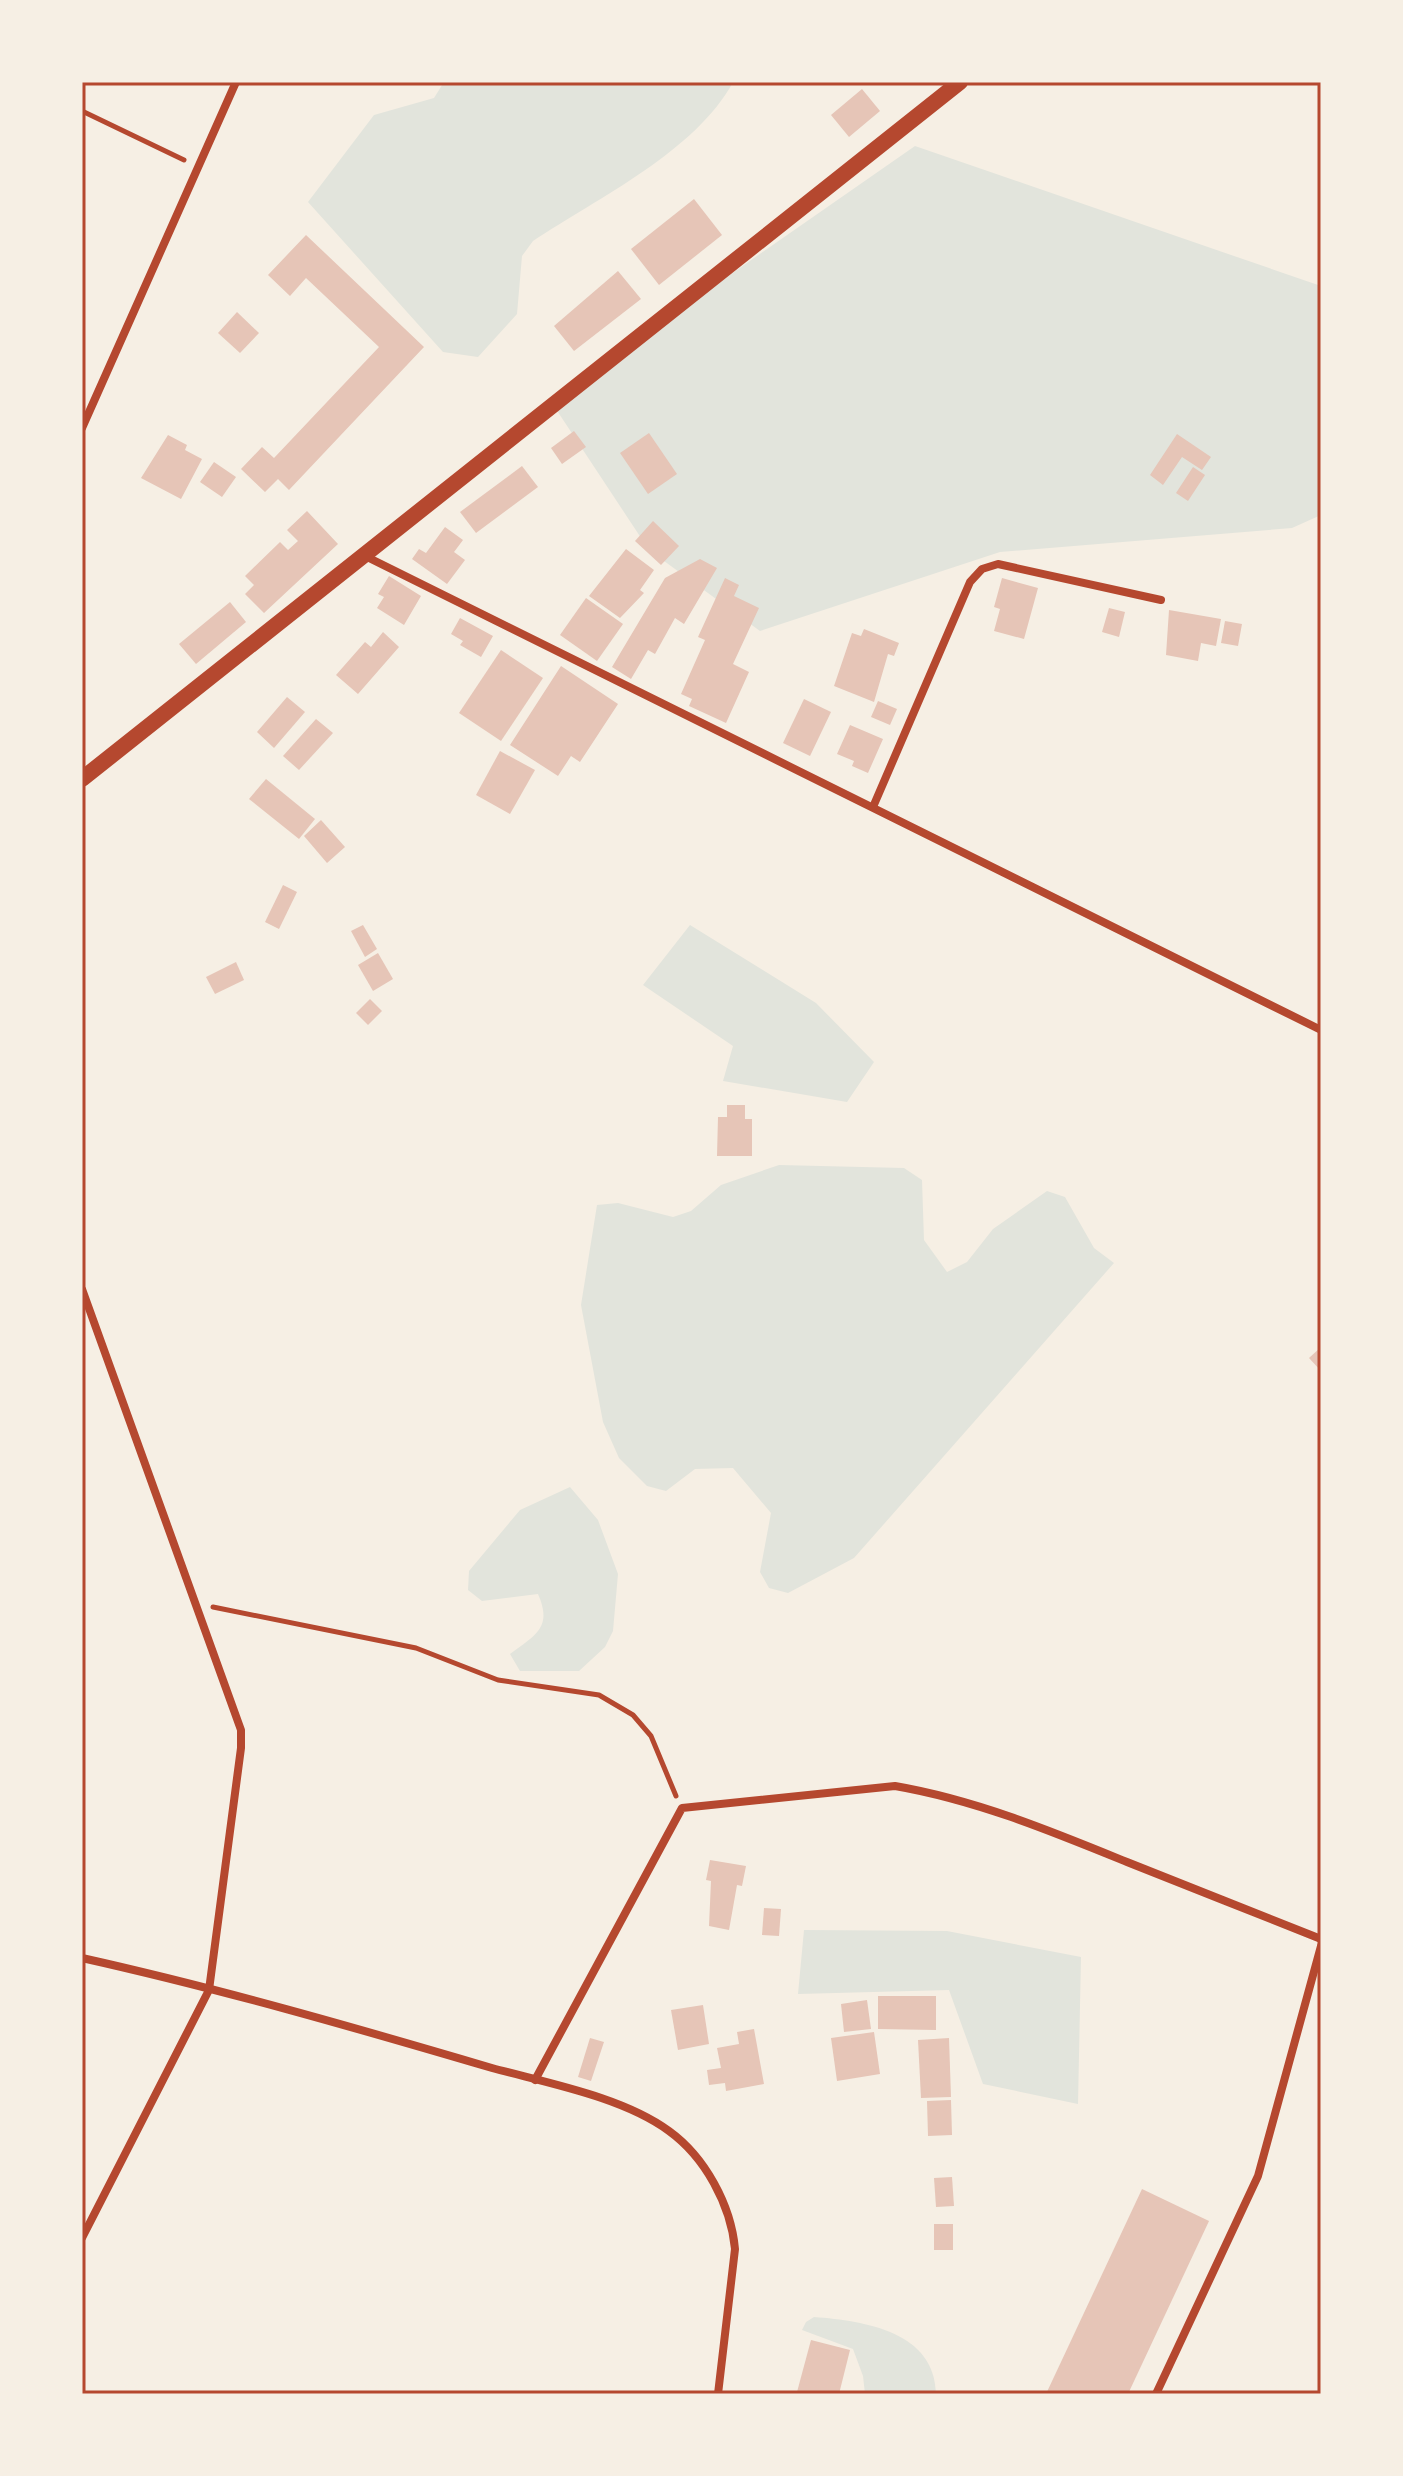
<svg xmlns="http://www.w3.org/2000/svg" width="1403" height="2476" font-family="'Golos Text',sans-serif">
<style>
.green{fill:#e2e4dc}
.building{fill:#e6c5b7}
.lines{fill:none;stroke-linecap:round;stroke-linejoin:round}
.path{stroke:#b5482f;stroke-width:5}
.minor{stroke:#b5482f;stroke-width:8}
.secondary{stroke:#b5482f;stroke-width:16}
.neatline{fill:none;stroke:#b5482f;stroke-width:3}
</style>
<rect width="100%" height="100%" fill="#f6efe4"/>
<g class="green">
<path d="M 444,82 L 733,82 C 696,151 598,198 533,241 L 522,256 L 517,314 L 478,357 L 443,352 L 308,202 L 374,115 L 434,98 Z"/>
<path d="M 915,146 L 1321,286 L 1321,515 L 1292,528 L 1000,552 L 760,631 L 649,550 L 550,400 Z"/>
<path d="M 690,925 L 816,1003 L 874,1062 L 847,1102 L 723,1081 L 733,1046 L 643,985 Z"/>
<path d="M 779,1165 L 904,1168 L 922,1180 L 924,1240 L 947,1272 L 967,1262 L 993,1229 L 1047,1191 L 1065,1197 L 1094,1248 L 1114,1263 L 854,1558 L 788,1593 L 769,1588 L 760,1572 L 771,1513 L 733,1468 L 695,1469 L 666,1491 L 647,1486 L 619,1458 L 603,1422 L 581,1305 L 597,1205 L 618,1203 L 673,1217 L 691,1211 L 721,1185 Z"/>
<path d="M 570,1487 L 598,1520 L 618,1574 L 613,1631 L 605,1647 L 579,1671 L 520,1671 L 510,1654 C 535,1635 553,1628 538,1594 L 482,1601 L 468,1590 L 469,1571 L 520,1510 Z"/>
<path d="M 804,1930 L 947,1931 L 1081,1957 L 1078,2104 L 983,2084 L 949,1990 L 798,1994 Z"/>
<path d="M 814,2317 C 866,2321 935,2332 936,2394 L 865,2394 L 863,2376 L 853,2349 L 802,2330 L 806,2322 Z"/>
</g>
<g class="building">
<path d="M 862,89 L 880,111 L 849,137 L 831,115 Z"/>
<path d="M 694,199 L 722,235 L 659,285 L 631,249 Z"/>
<path d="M 306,235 L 424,347 L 289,490 L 278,479 L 265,492 L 241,469 L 262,447 L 274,458 L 379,347 L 306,278 L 290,296 L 268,275 Z"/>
<path d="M 618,271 L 641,299 L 574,351 L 554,326 Z"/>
<path d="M 237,312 L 259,333 L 240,353 L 218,333 Z"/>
<path d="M 574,431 L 586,447 L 562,464 L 551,448 Z"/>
<path d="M 649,433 L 677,474 L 648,494 L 620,453 Z"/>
<path d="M 1177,434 L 1211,457 L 1202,470 L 1182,457 L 1163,485 L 1150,475 Z"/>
<path d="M 168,435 L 187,445 L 185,450 L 202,459 L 181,499 L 141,478 Z"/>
<path d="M 214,462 L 236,477 L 222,497 L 200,482 Z"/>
<path d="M 522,466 L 538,487 L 476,533 L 460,512 Z"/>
<path d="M 1193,467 L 1205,475 L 1188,501 L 1176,493 Z"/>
<path d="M 307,511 L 338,544 L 264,613 L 245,594 L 254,585 L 245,576 L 280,542 L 288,550 L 298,541 L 287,530 Z"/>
<path d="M 653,521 L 679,546 L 661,565 L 635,541 Z"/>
<path d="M 445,527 L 463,540 L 454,552 L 465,560 L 447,584 L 412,559 L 419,549 L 426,553 Z"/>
<path d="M 626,549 L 654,570 L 640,590 L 644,593 L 620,618 L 589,596 Z"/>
<path d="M 700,559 L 717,568 L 684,624 L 675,618 L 655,654 L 648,650 L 631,679 L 612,667 L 665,578 Z"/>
<path d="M 389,576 L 421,596 L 404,625 L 377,608 L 384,597 L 378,594 Z"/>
<path d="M 725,578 L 739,585 L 734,596 L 759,608 L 733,664 L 749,672 L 726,723 L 689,706 L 692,699 L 681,694 L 705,640 L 698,637 Z"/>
<path d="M 1002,578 L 1038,588 L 1024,639 L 994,631 L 1000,609 L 994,607 Z"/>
<path d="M 586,598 L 623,624 L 597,661 L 560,635 Z"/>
<path d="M 230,602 L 246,622 L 196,664 L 179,644 Z"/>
<path d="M 1109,608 L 1125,612 L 1119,637 L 1102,632 Z"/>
<path d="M 1169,610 L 1221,619 L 1216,646 L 1201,643 L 1198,661 L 1166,655 Z"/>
<path d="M 460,618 L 493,636 L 481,657 L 460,645 L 463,641 L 451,634 Z"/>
<path d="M 1225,621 L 1242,624 L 1238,646 L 1221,643 Z"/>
<path d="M 864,629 L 899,643 L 894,656 L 888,654 L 874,702 L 834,686 L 852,633 L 861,636 Z"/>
<path d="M 383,632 L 399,647 L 358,694 L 336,675 L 365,642 L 371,647 Z"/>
<path d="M 501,650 L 543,678 L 501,741 L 459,713 Z"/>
<path d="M 561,666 L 618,704 L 580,762 L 571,756 L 558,776 L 510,745 Z"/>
<path d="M 287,697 L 305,712 L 274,748 L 257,732 Z"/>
<path d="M 804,699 L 831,712 L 810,756 L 783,743 Z"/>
<path d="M 878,701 L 897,709 L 890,725 L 871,717 Z"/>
<path d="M 316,719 L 333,733 L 299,770 L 283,756 Z"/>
<path d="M 850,725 L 883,739 L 868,773 L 852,766 L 854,761 L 837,754 Z"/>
<path d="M 500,751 L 535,770 L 510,814 L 476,795 Z"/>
<path d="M 266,779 L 315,819 L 299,839 L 249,799 Z"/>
<path d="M 321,820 L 345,847 L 327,863 L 304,836 Z"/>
<path d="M 283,885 L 297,892 L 279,929 L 265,922 Z"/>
<path d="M 363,925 L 377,949 L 365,957 L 351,931 Z"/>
<path d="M 378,953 L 393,979 L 373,991 L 358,965 Z"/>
<path d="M 236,962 L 244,980 L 215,994 L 206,977 Z"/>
<path d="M 370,999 L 382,1011 L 368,1025 L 356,1013 Z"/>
<path d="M 727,1105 L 745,1105 L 745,1119 L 752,1119 L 752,1156 L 717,1156 L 718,1117 L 727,1117 Z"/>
<path d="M 1321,1347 L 1321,1371 L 1309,1358 Z"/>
<path d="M 710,1860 L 746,1866 L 742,1886 L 737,1885 L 729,1930 L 709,1926 L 711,1881 L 706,1880 Z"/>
<path d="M 764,1908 L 781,1909 L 779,1936 L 762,1935 Z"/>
<path d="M 878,1996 L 936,1996 L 936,2030 L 878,2029 Z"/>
<path d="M 867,2000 L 871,2029 L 844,2032 L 841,2004 Z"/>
<path d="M 703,2005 L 709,2044 L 678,2050 L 671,2010 Z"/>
<path d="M 754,2029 L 764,2084 L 726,2091 L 725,2083 L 709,2085 L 707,2070 L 721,2068 L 717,2048 L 739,2044 L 737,2032 Z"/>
<path d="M 874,2032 L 880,2074 L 837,2081 L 831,2038 Z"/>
<path d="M 590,2038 L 604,2042 L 591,2081 L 578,2077 Z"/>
<path d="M 949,2038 L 951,2097 L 921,2098 L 918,2040 Z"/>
<path d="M 951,2100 L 952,2135 L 928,2136 L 927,2101 Z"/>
<path d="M 952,2177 L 954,2206 L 936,2207 L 934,2178 Z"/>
<path d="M 1142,2189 L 1209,2221 L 1128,2394 L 1046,2394 Z"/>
<rect x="934" y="2224" width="19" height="26"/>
<path d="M 811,2340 L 850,2350 L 839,2394 L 797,2392 Z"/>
</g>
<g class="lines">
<g class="path">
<path d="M 82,111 L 184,160"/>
<path d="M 213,1607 L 416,1648 L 498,1680 L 599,1695 L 633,1715 L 651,1736 L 676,1796"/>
</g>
<g class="minor">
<path d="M 82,428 L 236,82"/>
<path d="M 365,556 L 1321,1030"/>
<path d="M 873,807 L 970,582 L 982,569 L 998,564 L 1161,600"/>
<path d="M 82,1289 L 241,1730 L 241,1748 L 209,1990 L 82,2238"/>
<path d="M 82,1958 C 221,1989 356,2028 492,2068 C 547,2083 623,2097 669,2131 C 705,2157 731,2205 735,2249 L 718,2394"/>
<path d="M 535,2080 L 682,1808 L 895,1786 C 976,1800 1051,1831 1127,1862 C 1192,1888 1256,1913 1321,1939"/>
<path d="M 1156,2394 L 1258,2176 L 1321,1946"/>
</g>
<path class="secondary" d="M 82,779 L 960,82"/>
</g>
<rect width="1403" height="2476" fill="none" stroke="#f6efe4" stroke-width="168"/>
<rect x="84" y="84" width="1235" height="2308" class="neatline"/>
</svg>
